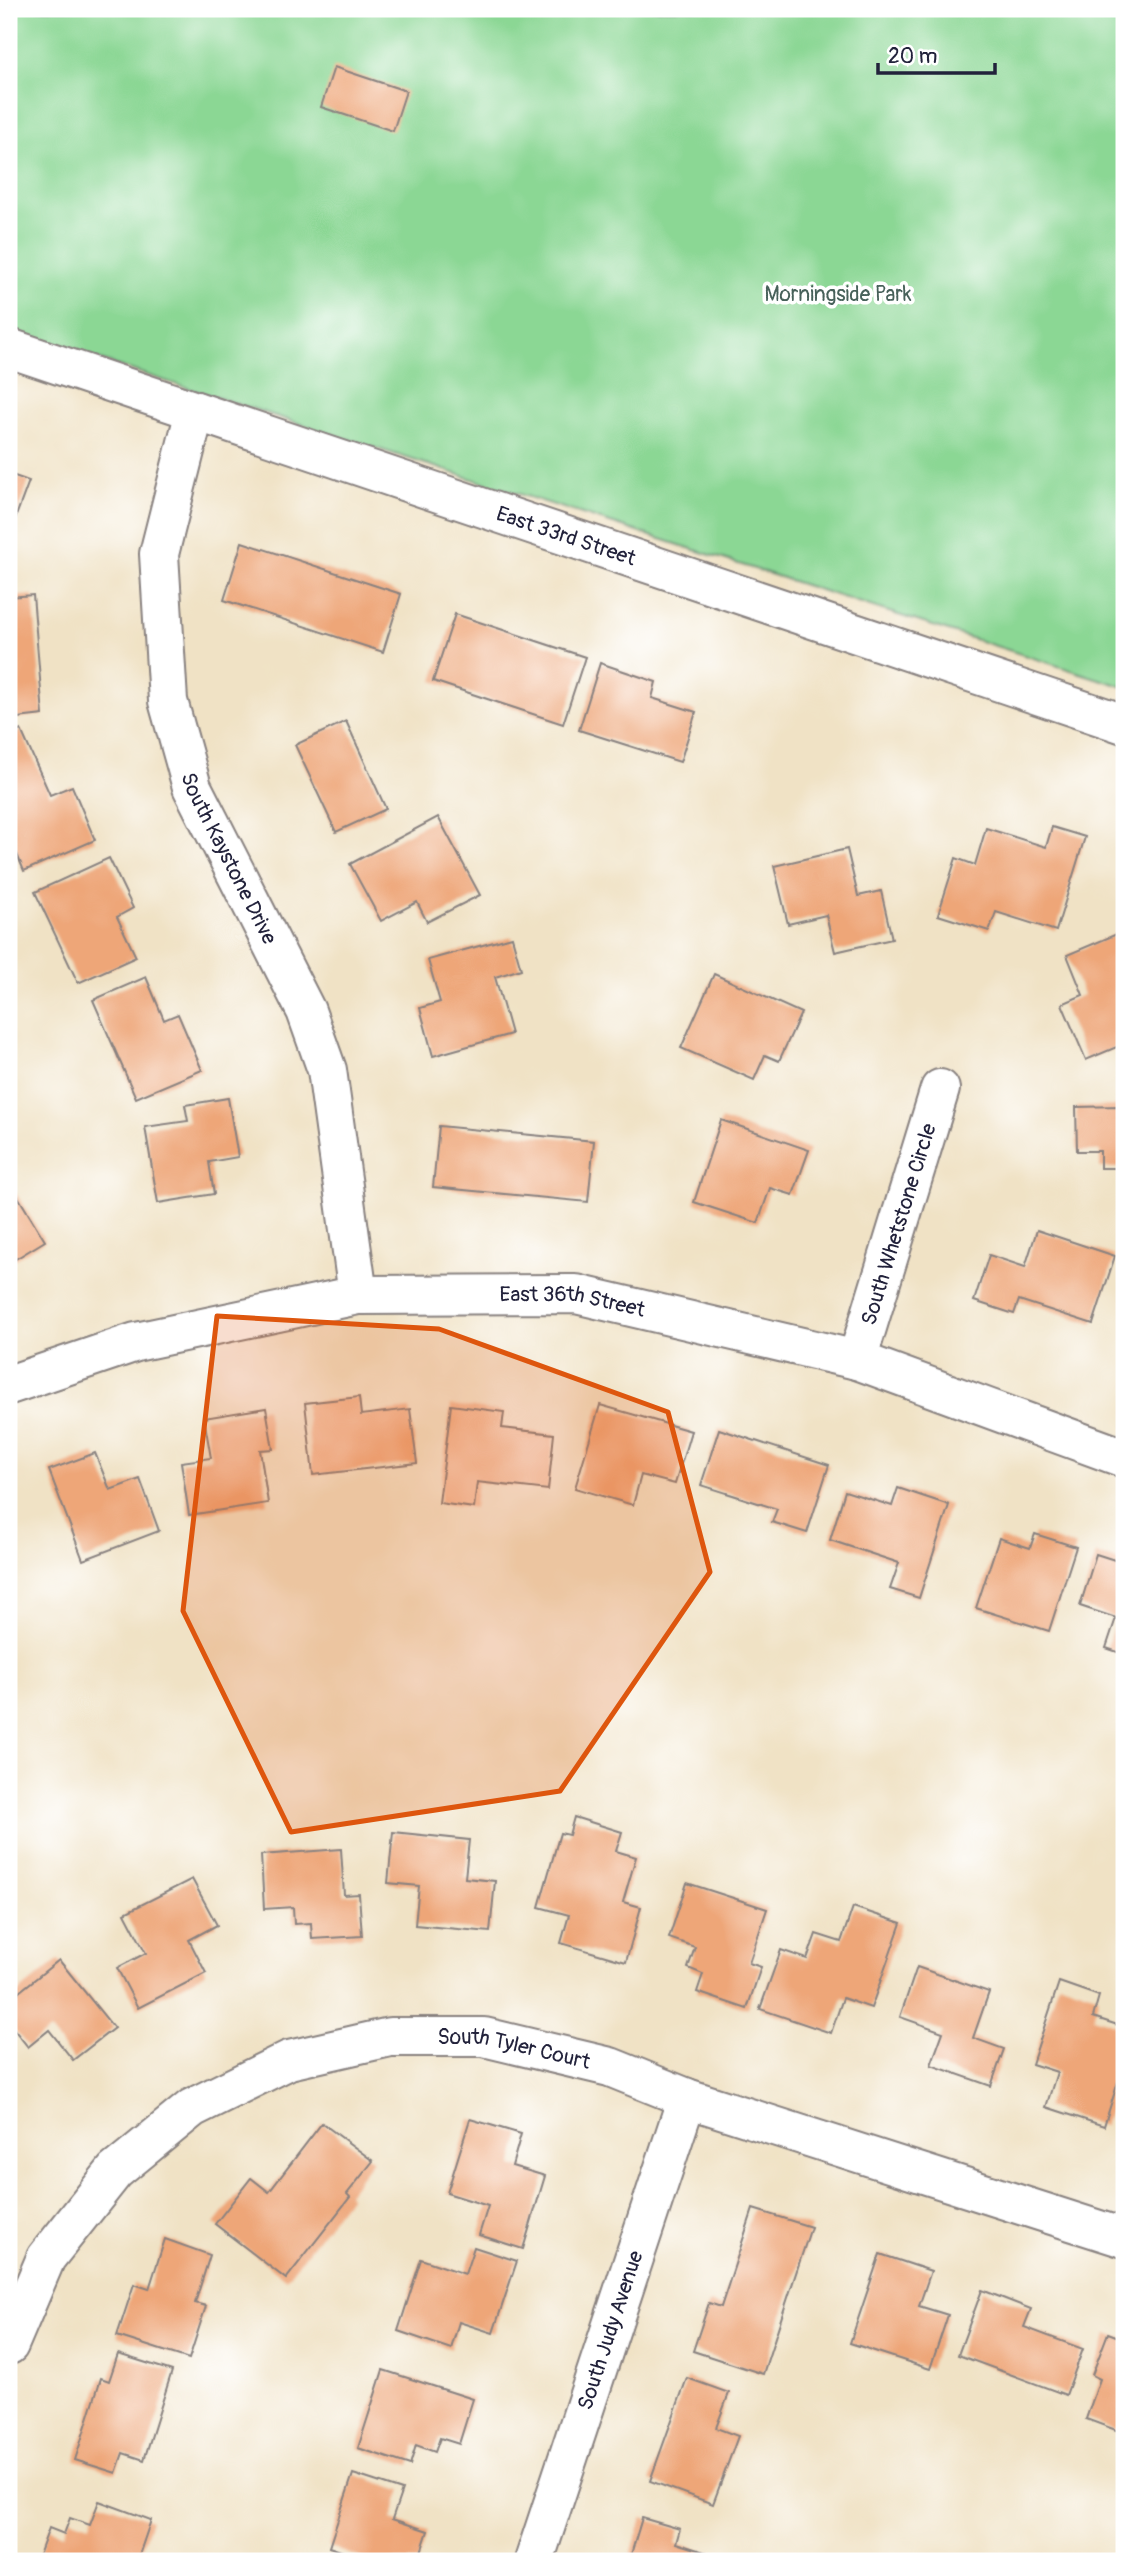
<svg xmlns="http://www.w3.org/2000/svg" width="1133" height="2570" font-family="Pangolin,sans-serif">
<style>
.green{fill:#8bd794;stroke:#567c68;stroke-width:2}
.building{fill:#eea678}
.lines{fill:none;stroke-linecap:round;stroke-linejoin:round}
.minor-casing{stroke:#898280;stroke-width:42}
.minor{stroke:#fff;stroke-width:38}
.marked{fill:#de560e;fill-opacity:0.2;stroke:#de560e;stroke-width:5;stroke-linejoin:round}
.labels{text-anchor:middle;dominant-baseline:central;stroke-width:7;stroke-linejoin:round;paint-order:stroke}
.park-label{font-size:21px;fill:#47615a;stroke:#fff}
.street-label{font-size:21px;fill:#22223b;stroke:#fff}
</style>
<rect width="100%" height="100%" fill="#fff"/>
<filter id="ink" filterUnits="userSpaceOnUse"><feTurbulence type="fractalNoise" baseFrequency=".0143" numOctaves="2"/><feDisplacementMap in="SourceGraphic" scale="14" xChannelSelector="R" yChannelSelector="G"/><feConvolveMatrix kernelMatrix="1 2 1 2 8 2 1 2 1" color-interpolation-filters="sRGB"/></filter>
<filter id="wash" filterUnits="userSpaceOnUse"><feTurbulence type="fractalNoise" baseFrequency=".00686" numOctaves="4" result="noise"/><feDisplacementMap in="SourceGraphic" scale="28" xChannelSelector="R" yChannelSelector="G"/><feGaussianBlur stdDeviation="1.57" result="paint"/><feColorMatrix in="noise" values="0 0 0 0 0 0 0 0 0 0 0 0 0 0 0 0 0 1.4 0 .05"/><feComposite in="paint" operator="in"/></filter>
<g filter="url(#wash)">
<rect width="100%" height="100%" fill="#f0e2c5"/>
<path class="green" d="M 9,9 L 1124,9 L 1124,687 L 9,331 Z"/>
<g id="blocks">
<g class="building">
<path d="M 334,67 L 406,91 L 393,131 L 321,107 Z"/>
<path d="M 9,474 L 29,481 L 9,535 Z"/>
<path d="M 242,542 L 401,594 L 383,652 L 224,600 Z"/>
<path d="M 33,595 L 43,715 L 9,719 L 9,597 Z"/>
<path d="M 455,614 L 585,657 L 563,724 L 433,681 Z"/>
<path d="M 600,663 L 656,682 L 652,698 L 696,712 L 680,762 L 579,730 Z"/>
<path d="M 346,721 L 386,809 L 336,832 L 295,745 Z"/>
<path d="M 21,730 L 50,795 L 72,786 L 95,840 L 24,871 L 9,835 L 9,735 Z"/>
<path d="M 438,817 L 480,895 L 427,922 L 417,902 L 381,921 L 350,864 Z"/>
<path d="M 1052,827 L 1085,837 L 1056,931 L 996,912 L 989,931 L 938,915 L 956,858 L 975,865 L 986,828 L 1046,847 Z"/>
<path d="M 847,849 L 858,896 L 881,891 L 892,939 L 835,952 L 826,915 L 788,924 L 774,866 Z"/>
<path d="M 109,858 L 133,908 L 117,917 L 136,957 L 78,983 L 35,892 Z"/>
<path d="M 1124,931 L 1124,1031 L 1120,1033 L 1124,1044 L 1086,1060 L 1062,1004 L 1083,995 L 1067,955 Z"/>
<path d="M 512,937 L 521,969 L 495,977 L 511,1034 L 433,1056 L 420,1008 L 440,1002 L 428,960 Z"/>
<path d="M 714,974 L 801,1013 L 779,1061 L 765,1055 L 754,1080 L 681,1048 Z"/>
<path d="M 146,977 L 164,1020 L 178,1014 L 202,1070 L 136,1098 L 93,1000 Z"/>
<path d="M 228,1098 L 238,1157 L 209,1162 L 214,1194 L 158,1203 L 145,1127 L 188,1121 L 185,1105 Z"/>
<path d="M 1121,1106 L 1121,1115 L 1124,1115 L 1124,1190 L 1119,1190 L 1119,1168 L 1100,1168 L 1100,1151 L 1077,1151 L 1076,1107 Z"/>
<path d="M 721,1120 L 809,1150 L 793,1195 L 770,1188 L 758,1223 L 694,1202 Z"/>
<path d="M 439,1126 L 594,1141 L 588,1202 L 433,1187 Z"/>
<path d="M 9,1182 L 45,1241 L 9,1263 Z"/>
<path d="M 1037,1230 L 1115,1256 L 1093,1324 L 1019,1300 L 1014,1314 L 974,1301 L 989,1255 L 1025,1267 Z"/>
<path d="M 359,1397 L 361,1415 L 410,1409 L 417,1463 L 313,1475 L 305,1403 Z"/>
<path d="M 451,1405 L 504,1412 L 502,1428 L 554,1434 L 548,1490 L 477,1482 L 474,1508 L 439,1503 Z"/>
<path d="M 600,1405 L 691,1431 L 675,1484 L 641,1475 L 633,1505 L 575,1488 Z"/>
<path d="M 266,1408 L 273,1449 L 260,1450 L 268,1503 L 189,1515 L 181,1462 L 211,1458 L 204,1418 Z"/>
<path d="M 719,1429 L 829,1465 L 807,1533 L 772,1522 L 777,1509 L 701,1485 Z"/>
<path d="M 95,1453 L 110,1490 L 140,1479 L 159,1531 L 83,1560 L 49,1470 Z"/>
<path d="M 898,1488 L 949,1505 L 919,1598 L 890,1589 L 899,1563 L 830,1540 L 845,1491 L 892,1506 Z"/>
<path d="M 1035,1534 L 1076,1547 L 1049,1631 L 976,1608 L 999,1538 L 1030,1548 Z"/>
<path d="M 1096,1554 L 1124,1563 L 1124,1654 L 1106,1648 L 1116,1618 L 1080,1606 Z"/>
<path d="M 574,1817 L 622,1832 L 616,1851 L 636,1857 L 623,1902 L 641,1907 L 626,1962 L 561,1943 L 569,1915 L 539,1907 L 560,1833 L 569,1835 Z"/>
<path d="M 393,1832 L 469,1840 L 465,1878 L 495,1881 L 490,1932 L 415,1925 L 419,1886 L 388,1883 Z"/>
<path d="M 341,1849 L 344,1895 L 359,1894 L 362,1936 L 312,1939 L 311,1923 L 294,1924 L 293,1907 L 264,1909 L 261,1855 Z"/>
<path d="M 192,1879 L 217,1925 L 189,1940 L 206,1973 L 138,2008 L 117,1968 L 146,1953 L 125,1913 Z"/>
<path d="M 687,1883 L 767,1909 L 749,1963 L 761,1967 L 747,2009 L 697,1992 L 703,1974 L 688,1968 L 695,1947 L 669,1938 Z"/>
<path d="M 853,1907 L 901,1923 L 871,2008 L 843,1998 L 831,2033 L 760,2009 L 781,1950 L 807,1959 L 816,1934 L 841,1942 Z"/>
<path d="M 59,1960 L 114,2028 L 73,2060 L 49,2030 L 28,2047 L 9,2023 L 9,2000 Z"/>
<path d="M 917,1967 L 989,1992 L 973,2038 L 1004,2049 L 991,2086 L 931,2065 L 943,2032 L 900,2017 Z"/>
<path d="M 1059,1982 L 1099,1996 L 1093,2017 L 1124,2027 L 1124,2063 L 1104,2126 L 1046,2107 L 1057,2072 L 1032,2064 Z"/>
<path d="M 470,2119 L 521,2134 L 512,2166 L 545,2176 L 523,2249 L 479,2235 L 488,2206 L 447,2193 Z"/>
<path d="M 322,2123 L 373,2161 L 347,2194 L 350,2197 L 286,2279 L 215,2224 L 251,2178 L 269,2192 Z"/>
<path d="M 753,2209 L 811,2227 L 763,2374 L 693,2351 L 709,2303 L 721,2307 Z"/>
<path d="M 165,2239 L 210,2255 L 195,2303 L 206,2306 L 189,2359 L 117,2336 L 134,2284 L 149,2289 Z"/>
<path d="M 474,2247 L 517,2261 L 493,2333 L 459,2322 L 451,2349 L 398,2331 L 421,2259 L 465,2274 Z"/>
<path d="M 880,2254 L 931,2271 L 919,2306 L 948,2315 L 930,2369 L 850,2343 Z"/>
<path d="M 982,2290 L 1031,2309 L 1024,2327 L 1083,2349 L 1066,2395 L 958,2355 Z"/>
<path d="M 1108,2333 L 1124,2339 L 1124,2433 L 1086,2419 L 1100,2379 L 1092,2375 Z"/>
<path d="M 118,2354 L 172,2371 L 144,2460 L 123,2453 L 116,2473 L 75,2460 L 101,2378 L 109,2381 Z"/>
<path d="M 383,2370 L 473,2399 L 459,2444 L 440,2438 L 435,2452 L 416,2445 L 410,2465 L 358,2448 Z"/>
<path d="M 687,2378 L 729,2393 L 716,2428 L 738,2436 L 713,2504 L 650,2481 Z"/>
<path d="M 353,2474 L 402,2490 L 392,2519 L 428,2531 L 418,2561 L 370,2561 L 329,2547 Z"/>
<path d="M 99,2501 L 151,2520 L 137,2561 L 37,2561 L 49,2528 L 64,2534 L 70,2518 L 90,2525 Z"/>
<path d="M 642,2518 L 680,2529 L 676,2543 L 720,2557 L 719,2561 L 629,2561 Z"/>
</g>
</g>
</g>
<g filter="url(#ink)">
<use href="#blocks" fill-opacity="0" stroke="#898280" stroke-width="2"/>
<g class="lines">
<g class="minor-casing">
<g id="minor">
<path id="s1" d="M 9,348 L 1124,724"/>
<path id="s2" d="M 195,411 L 159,554 L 168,701 L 192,787 L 306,1011 L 327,1070 L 358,1295"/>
<path id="s3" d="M 857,1360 L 940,1089"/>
<path id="s4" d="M 9,1385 L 136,1342 L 358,1295 L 576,1294 L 857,1360 L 1124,1458"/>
<path id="s5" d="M 9,2345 L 46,2258 L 115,2171 L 192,2108 L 289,2060 L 390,2037 L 484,2037 L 610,2067 L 687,2098 L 1124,2238"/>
<path id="s6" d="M 534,2561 L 687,2098"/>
</g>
</g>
<use href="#minor" class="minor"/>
</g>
</g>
<path class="marked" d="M 217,1316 L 439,1329 L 668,1412 L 710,1572 L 560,1791 L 291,1832 L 183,1611 Z"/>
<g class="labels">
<g class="park-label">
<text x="838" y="294">Morningside Park</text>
</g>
<g class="street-label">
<text stroke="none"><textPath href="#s1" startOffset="588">East 33rd Street</textPath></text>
<text stroke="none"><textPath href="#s2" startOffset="464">South Kaystone Drive</textPath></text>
<text stroke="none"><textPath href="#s3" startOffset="142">South Whetstone Circle</textPath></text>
<text stroke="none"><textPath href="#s4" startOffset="576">East 36th Street</textPath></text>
<text stroke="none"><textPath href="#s5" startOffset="642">South Tyler Court</textPath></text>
<text stroke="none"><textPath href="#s6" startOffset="243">South Judy Avenue</textPath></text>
</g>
</g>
<rect width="1133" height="2570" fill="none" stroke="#fff" stroke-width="35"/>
<path d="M878 63v10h117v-10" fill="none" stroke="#22223b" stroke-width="3.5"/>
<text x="888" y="63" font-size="21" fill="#22223b" stroke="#ffffff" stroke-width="5" paint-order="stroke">20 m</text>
</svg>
